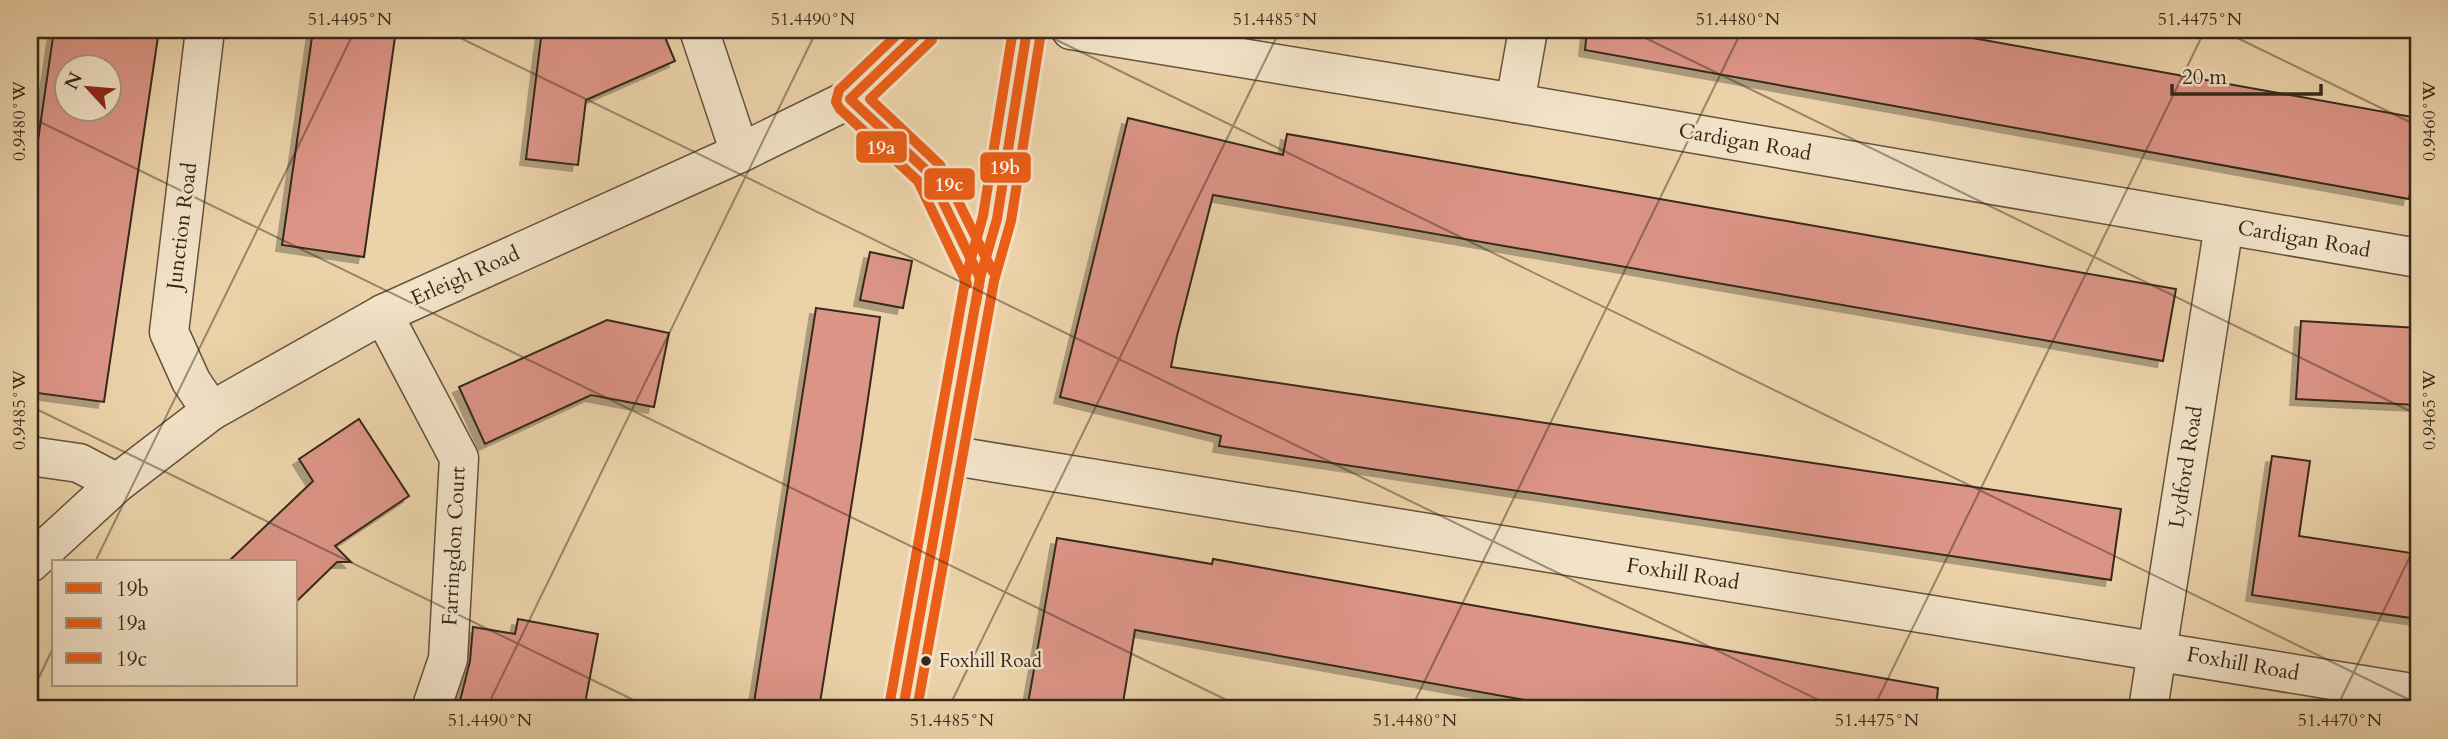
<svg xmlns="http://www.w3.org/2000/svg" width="2448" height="739" font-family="Cardo,serif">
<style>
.building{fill:#dc9486;stroke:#36291a;stroke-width:2;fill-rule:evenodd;filter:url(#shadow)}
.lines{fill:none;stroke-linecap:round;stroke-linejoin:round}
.minor-casing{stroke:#63533e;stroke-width:41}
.minor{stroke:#f2e2c7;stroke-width:38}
.bus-1-casing{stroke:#f2e2c7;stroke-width:16}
.bus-2-casing{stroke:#f2e2c7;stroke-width:16}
.bus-3-casing{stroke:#f2e2c7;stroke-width:16}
.bus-1{stroke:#eb5e17;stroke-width:10}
.bus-2{stroke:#eb5e17;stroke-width:10}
.bus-3{stroke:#eb5e17;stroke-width:10}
.ticks{fill:none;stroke:#36291a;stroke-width:2;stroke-opacity:0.45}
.bus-dot{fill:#36291a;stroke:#f2e2c7;stroke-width:2.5}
.labels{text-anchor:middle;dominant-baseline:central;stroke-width:5;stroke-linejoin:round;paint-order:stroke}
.bus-label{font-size:19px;fill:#36291a;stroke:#f2e2c7;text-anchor:start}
.street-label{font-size:21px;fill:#36291a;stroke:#f2e2c7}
.line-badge{stroke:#f2e2c7;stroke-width:2.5}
.badge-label{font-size:19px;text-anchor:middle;font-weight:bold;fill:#fff}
.neatline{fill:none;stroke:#36291a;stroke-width:2.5}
.ticks-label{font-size:18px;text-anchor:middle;fill:#36291a}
</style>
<defs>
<filter id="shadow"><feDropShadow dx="-6" dy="6" stdDeviation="0" flood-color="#0004"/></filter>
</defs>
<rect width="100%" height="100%" fill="#ebd2a9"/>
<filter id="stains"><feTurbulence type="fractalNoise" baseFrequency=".00286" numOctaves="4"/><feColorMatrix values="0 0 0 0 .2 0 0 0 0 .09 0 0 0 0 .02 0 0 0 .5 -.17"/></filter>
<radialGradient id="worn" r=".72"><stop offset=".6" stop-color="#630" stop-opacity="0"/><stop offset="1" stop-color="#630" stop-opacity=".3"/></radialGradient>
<g class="building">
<path d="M 54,30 L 159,30 L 104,402 L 30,392 L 30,195 ZM 66,66 L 108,66 L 108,108 L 66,108 Z"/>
<path d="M 313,30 L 396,30 L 364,257 L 282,245 Z"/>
<path d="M 542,30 L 662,30 L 675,61 L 586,100 L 578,165 L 526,159 Z"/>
<path d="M 1587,30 L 1928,30 L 2418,118 L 2418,147 L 2409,199 L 1585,50 Z"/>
<path d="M 1128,118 L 1283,155 L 1287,134 L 2176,289 L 2163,361 L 1213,195 L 1177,336 L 1171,367 L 2121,509 L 2111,580 L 1219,446 L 1221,436 L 1060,397 Z"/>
<path d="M 870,252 L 912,261 L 903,308 L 860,300 Z"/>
<path d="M 816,308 L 880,317 L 862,439 L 819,709 L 753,709 Z"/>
<path d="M 607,320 L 669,333 L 654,407 L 591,395 L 485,444 L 459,387 Z"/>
<path d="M 2301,321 L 2418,328 L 2418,405 L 2296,399 Z"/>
<path d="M 359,419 L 409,496 L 335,546 L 351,562 L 337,562 L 296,602 L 296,562 L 228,562 L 313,481 L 299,459 Z"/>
<path d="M 2272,456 L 2310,461 L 2299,536 L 2418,554 L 2418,619 L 2252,595 Z"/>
<path d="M 1057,538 L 1212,564 L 1213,559 L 1938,688 L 1936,709 L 1575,709 L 1135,630 L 1122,709 L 1027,709 Z"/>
<path d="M 518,619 L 598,634 L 584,709 L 458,709 L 470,661 L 473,627 L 515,634 Z"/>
</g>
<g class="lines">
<g class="minor-casing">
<g id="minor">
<path d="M 205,30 L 169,332 L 191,381 L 211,411"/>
<path d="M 699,30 L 740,153"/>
<path d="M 1071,30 L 1515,103 L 2418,258"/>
<path d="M 850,99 L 929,173 L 980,278"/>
<path d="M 1515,103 L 1528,30"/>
<path d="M 383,314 L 459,458 L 448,659 L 431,709"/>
<path d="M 948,455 L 2418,694"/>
<path d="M 30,456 L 79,463 L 117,483"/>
<path d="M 30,563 L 117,483 L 211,411 L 383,314 L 740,153 L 850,99 L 922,30"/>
<path d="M 903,709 L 980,278 L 997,219 L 1027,30"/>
<path d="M 2148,709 L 2224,225"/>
</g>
</g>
<use href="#minor" class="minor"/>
<g class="bus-1-casing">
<g id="bus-1">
<path d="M 976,303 L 980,278 L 997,219 L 1027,30"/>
<path d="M 903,709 L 980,278 L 929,173 L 850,99 L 922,30"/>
</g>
</g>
<g class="bus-2-casing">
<g id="bus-2">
<path d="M 902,30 L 839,90 L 836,102 L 840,109 L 918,181 L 967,284"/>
<path d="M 917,709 L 994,281 L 1011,221 L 1041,32"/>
</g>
</g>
<g class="bus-3-casing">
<g id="bus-3">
<path d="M 932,40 L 870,99 L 940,165 L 993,272"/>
<path d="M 889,707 L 966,276 L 983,216 L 1013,30"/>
</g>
</g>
<use href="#bus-1" class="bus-1"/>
<use href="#bus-2" class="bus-2"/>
<use href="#bus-3" class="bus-3"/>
</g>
<path class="ticks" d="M 444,30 L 1837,709M 1036,30 L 2418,704M 1629,30 L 2418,415M 2221,30 L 2418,126M 30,117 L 1245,709M 30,406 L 652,709M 95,562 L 355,30M 30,695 L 60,709M 30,696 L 54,646M 486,709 L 817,30M 948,709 L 1280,30M 1411,709 L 1742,30M 1873,709 L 2205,30M 2336,709 L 2418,540"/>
<circle class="bus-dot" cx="926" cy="661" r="6"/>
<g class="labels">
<g class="bus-label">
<text x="939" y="661">Foxhill Road</text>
</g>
<g class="street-label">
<text transform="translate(1745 142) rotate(10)">Cardigan Road</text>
<text transform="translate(182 226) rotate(-83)">Junction Road</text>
<text transform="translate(2304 239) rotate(10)">Cardigan Road</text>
<text transform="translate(465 276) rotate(-24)">Erleigh Road</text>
<text transform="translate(2186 467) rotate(-81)">Lydford Road</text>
<text transform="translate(454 546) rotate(-87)">Farringdon Court</text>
<text transform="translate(1683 574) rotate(9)">Foxhill Road</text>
<text transform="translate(2243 664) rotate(10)">Foxhill Road</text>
</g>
</g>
<g class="line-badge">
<rect x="855" y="130" width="53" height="34" rx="7" fill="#eb5e17"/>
<rect x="979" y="151" width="53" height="33" rx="7" fill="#eb5e17"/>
<rect x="923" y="167" width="53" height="34" rx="7" fill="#eb5e17"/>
</g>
<g class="badge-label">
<text x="881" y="154">19a</text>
<text x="1005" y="174">19b</text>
<text x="949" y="191">19c</text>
</g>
<rect width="2448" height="739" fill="none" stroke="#ebd2a9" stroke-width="77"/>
<rect x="52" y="560" width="245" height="126" fill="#f2e2c7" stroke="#a79882" stroke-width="2"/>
<rect x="66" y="583" width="35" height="10" fill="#eb5e17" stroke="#a79882" stroke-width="2"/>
<text x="116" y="596" font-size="21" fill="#36291a">19b</text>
<rect x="66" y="618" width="35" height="10" fill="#eb5e17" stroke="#a79882" stroke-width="2"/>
<text x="116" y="630" font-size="21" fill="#36291a">19a</text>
<rect x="66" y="653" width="35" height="10" fill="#eb5e17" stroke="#a79882" stroke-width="2"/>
<text x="116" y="666" font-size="21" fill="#36291a">19c</text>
<g transform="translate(88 88) rotate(296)"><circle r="33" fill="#f2e2c7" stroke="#a79882" stroke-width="2"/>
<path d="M0-5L12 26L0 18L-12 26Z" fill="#8f2418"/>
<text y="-10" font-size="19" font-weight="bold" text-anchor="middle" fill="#36291a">N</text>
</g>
<path d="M2172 84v10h149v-10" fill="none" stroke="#36291a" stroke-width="3.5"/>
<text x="2182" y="84" font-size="21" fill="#36291a" stroke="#f2e2c7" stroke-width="5" paint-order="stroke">20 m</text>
<rect x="38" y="38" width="2372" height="662" class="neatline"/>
<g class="ticks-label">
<text x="350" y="25">51.4495°N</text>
<text x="813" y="25">51.4490°N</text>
<text x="1275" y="25">51.4485°N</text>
<text x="1738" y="25">51.4480°N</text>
<text x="2200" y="25">51.4475°N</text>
<text transform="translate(19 121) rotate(-90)" y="6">0.9480°W</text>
<text transform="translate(2429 121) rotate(-90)" y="6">0.9460°W</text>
<text transform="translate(19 410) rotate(-90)" y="6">0.9485°W</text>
<text transform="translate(2429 410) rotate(-90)" y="6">0.9465°W</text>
<text x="490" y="726">51.4490°N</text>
<text x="952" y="726">51.4485°N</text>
<text x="1415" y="726">51.4480°N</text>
<text x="1877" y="726">51.4475°N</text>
<text x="2340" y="726">51.4470°N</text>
</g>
<rect width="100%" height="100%" filter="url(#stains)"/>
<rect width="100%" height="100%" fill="url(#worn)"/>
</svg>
